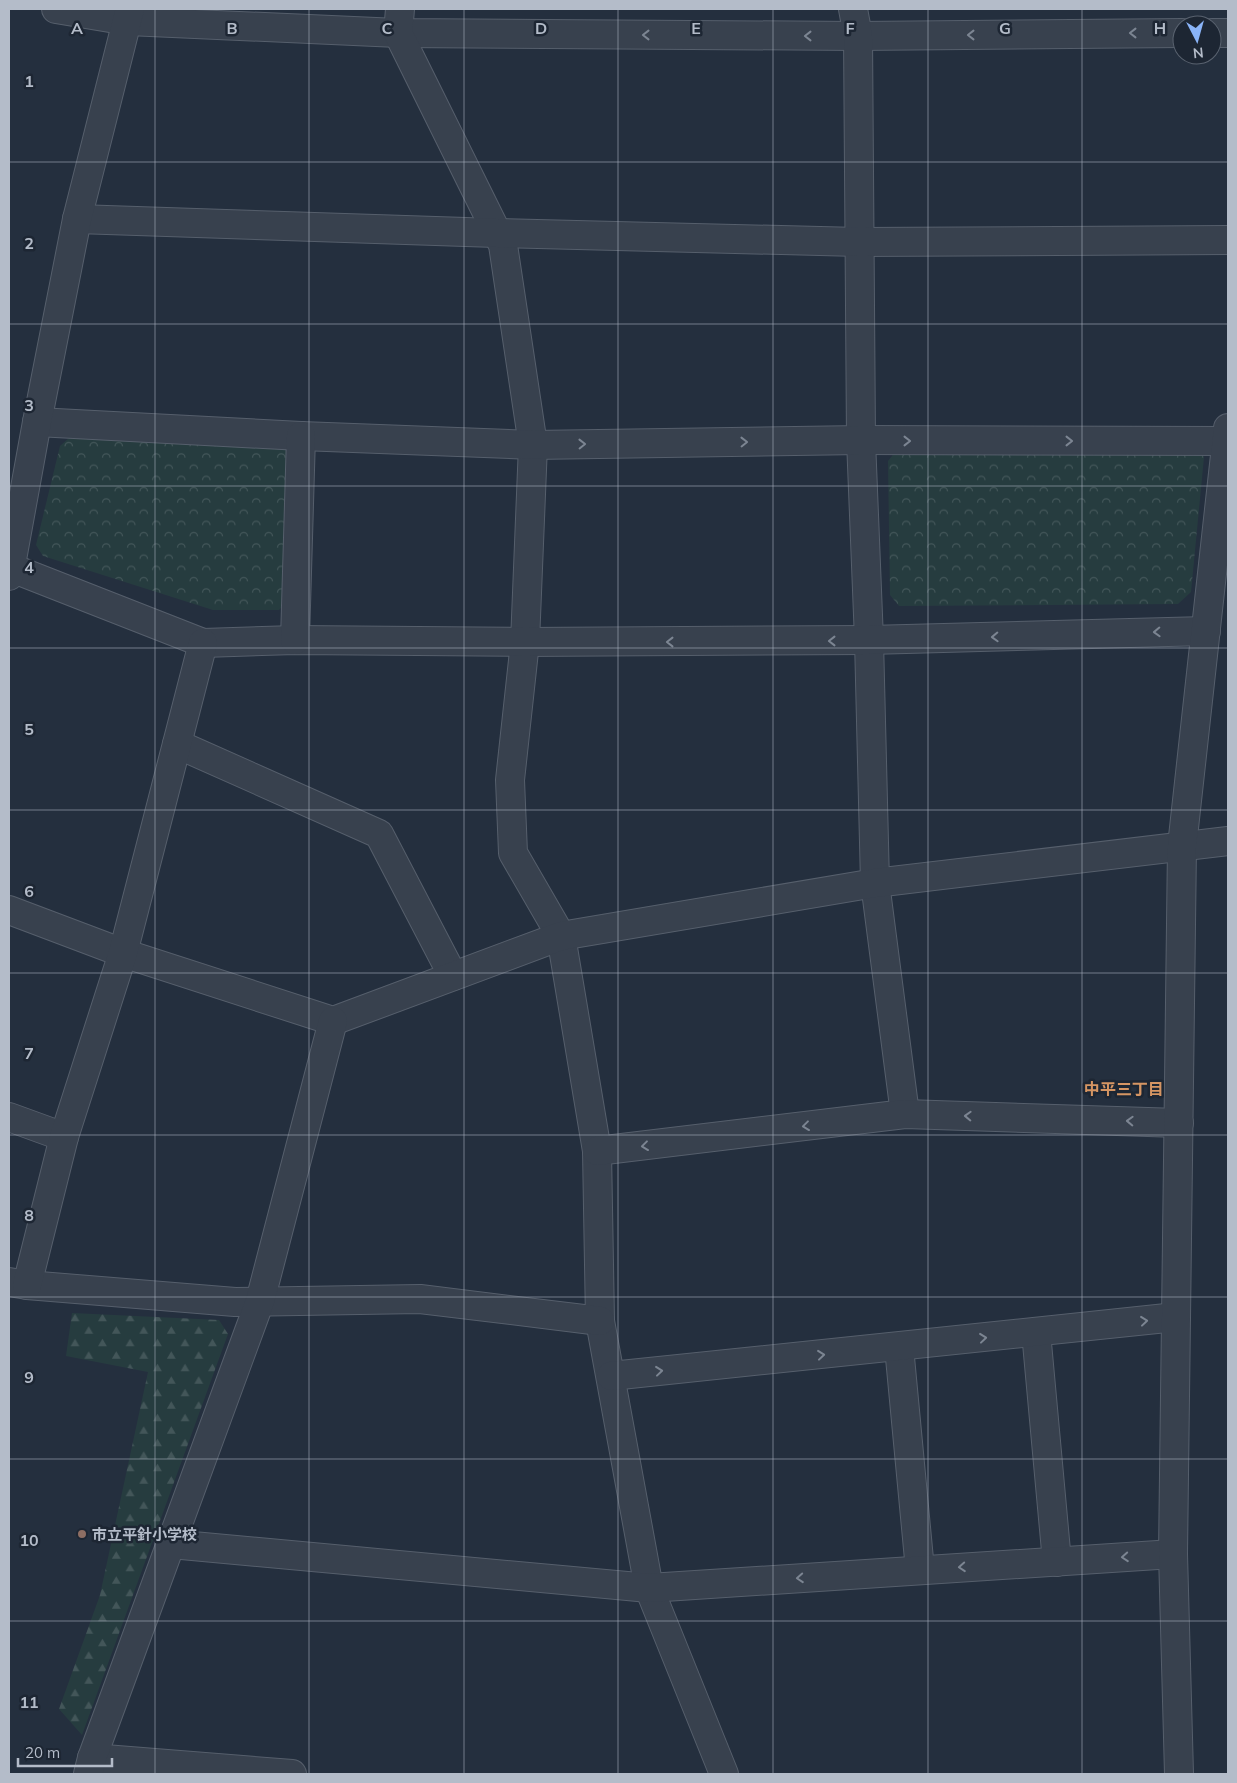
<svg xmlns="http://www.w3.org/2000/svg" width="1237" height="1783" font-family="Mulish,'Noto Sans JP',sans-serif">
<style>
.forest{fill:url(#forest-firs)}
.park{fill:url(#park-crowns)}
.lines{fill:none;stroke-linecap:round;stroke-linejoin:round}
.minor-casing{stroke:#565f6c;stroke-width:30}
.minor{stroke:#38414e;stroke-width:28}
.oneway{stroke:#7c8592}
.grid{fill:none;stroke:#b4bcc9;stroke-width:1;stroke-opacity:0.55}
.education-dot{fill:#8d6e63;stroke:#1d2633;stroke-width:2}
.labels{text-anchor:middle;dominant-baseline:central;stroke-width:5;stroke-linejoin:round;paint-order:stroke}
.poi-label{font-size:15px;font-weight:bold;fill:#b4bcc9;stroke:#1d2633;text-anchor:start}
.neighbourhood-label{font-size:16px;font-weight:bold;fill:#d59563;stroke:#1d2633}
.grid-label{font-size:16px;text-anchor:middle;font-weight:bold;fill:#b4bcc9;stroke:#1d2633;stroke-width:5;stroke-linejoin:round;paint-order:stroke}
</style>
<defs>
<pattern id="forest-firs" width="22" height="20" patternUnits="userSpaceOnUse" patternTransform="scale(1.25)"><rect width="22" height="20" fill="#263c3f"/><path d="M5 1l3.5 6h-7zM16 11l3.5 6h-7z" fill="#435659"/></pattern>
<pattern id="park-crowns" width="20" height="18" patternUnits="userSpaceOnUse" patternTransform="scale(1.25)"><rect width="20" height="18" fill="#263c3f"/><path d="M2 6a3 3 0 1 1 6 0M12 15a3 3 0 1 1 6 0" fill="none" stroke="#435659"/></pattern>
</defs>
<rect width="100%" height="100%" fill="#242f3e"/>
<path class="forest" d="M 72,1313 L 219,1320 L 228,1334 L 82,1735 L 59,1709 L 100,1595 L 148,1372 L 66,1356 Z"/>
<g class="park">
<path d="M 69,438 L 282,446 L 293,458 L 288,600 L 279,610 L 213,610 L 43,556 L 36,545 L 60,446 Z"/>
<path d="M 1193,447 L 1204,457 L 1191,592 L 1178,604 L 899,606 L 890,595 L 888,461 L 896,451 Z"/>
</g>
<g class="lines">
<g class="minor-casing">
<g id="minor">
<path d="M 56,9 L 128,21 L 398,33 L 858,36 L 1182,33"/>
<path d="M 400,9 L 398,33 L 503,245 L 533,445 L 525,642 L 510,780 L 513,853 L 561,936 L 597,1151 L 600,1321 L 649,1588 L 724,1774"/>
<path d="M 853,9 L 858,36 L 861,440 L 869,640 L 875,883 L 905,1114"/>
<path d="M 1212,33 L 1228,33"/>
<path d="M 77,219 L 496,233 L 859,242 L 1228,240"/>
<path d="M 37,422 L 301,436 L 533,445 L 861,440 L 1227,441"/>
<path d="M 9,567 L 203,643 L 295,640 L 525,642 L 869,640 L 1206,631"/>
<path d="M 9,576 L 37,422 L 77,219 L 130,9"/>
<path d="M 295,640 L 301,436"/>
<path d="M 177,744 L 379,834 L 453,976"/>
<path d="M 9,910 L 123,953 L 333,1021 L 561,936 L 875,883 L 1228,841"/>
<path d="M 9,1117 L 64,1137"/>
<path d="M 597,1151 L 905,1114 L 1179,1123"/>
<path d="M 9,1282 L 27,1285 L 235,1302 L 420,1299 L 600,1321"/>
<path d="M 27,1285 L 64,1137 L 123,953 L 203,643"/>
<path d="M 1036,1332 L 1057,1562"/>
<path d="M 899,1347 L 920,1570"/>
<path d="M 611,1376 L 1176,1317"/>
<path d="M 171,1544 L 649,1588 L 1173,1554"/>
<path d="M 92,1758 L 292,1774"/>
<path d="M 88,1774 L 92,1758 L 260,1301 L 333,1021"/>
<path d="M 1179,1774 L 1173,1554 L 1182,846 L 1228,428"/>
</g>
</g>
<use href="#minor" class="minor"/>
</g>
<defs><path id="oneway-chevron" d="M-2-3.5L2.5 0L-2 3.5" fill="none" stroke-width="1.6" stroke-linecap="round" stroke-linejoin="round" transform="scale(1.25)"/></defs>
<g class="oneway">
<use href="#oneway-chevron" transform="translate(1133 33) rotate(180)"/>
<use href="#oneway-chevron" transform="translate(646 35) rotate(-180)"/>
<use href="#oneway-chevron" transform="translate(971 35) rotate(180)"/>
<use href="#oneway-chevron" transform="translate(808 36) rotate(-180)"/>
<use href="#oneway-chevron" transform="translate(907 441)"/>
<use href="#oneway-chevron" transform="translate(1069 441)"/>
<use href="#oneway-chevron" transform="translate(744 442) rotate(-1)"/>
<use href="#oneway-chevron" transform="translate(582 444) rotate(-1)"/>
<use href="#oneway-chevron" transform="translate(1157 632) rotate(178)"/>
<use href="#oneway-chevron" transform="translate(995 637) rotate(178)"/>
<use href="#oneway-chevron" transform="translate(832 641) rotate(180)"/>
<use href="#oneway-chevron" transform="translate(670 642) rotate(180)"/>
<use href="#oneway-chevron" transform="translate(968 1116) rotate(-178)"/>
<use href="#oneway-chevron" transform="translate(1130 1121) rotate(-178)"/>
<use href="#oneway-chevron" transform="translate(806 1126) rotate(173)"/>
<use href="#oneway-chevron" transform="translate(645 1146) rotate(173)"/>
<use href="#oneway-chevron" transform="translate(1144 1321) rotate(-6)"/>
<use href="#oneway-chevron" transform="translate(983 1338) rotate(-6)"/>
<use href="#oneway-chevron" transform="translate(821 1355) rotate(-6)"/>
<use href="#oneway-chevron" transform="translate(659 1371) rotate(-6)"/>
<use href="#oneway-chevron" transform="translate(1125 1557) rotate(176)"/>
<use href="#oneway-chevron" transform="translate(962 1567) rotate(176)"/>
<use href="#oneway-chevron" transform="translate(800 1578) rotate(176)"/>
</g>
<path class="grid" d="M 155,9 L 155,1774M 309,9 L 309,1774M 464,9 L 464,1774M 618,9 L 618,1774M 773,9 L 773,1774M 928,9 L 928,1774M 1082,9 L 1082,1774M 9,162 L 1228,162M 9,324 L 1228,324M 9,486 L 1228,486M 9,648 L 1228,648M 9,810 L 1228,810M 9,973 L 1228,973M 9,1135 L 1228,1135M 9,1297 L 1228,1297M 9,1459 L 1228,1459M 9,1621 L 1228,1621"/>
<circle class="education-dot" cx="82" cy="1534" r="5"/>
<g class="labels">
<g class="poi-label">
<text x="92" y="1534">市立平針小学校</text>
</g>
<g class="neighbourhood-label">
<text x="1124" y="1089">中平三丁目</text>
</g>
</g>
<g class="grid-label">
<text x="77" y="34">A</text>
<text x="232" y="34">B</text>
<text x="387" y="34">C</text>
<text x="541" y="34">D</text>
<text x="696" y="34">E</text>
<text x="850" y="34">F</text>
<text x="1005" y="34">G</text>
<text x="1160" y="34">H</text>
<text x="29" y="87">1</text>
<text x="29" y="249">2</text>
<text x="29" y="411">3</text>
<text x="29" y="573">4</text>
<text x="29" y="735">5</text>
<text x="29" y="897">6</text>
<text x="29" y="1059">7</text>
<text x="29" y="1221">8</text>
<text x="29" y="1383">9</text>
<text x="29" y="1546">10</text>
<text x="29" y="1708">11</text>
</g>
<rect width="1237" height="1783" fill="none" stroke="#b4bcc9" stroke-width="20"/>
<g transform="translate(1197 40) rotate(174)"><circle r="24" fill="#1d2633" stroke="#59626f"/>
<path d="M0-4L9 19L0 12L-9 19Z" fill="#8ab4f8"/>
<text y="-8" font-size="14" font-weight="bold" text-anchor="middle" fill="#b4bcc9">N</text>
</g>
<path d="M18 1758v8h94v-8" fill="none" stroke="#b4bcc9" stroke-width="2.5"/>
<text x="25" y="1758" font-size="15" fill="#b4bcc9" stroke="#1d2633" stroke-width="4" paint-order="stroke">20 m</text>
</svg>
